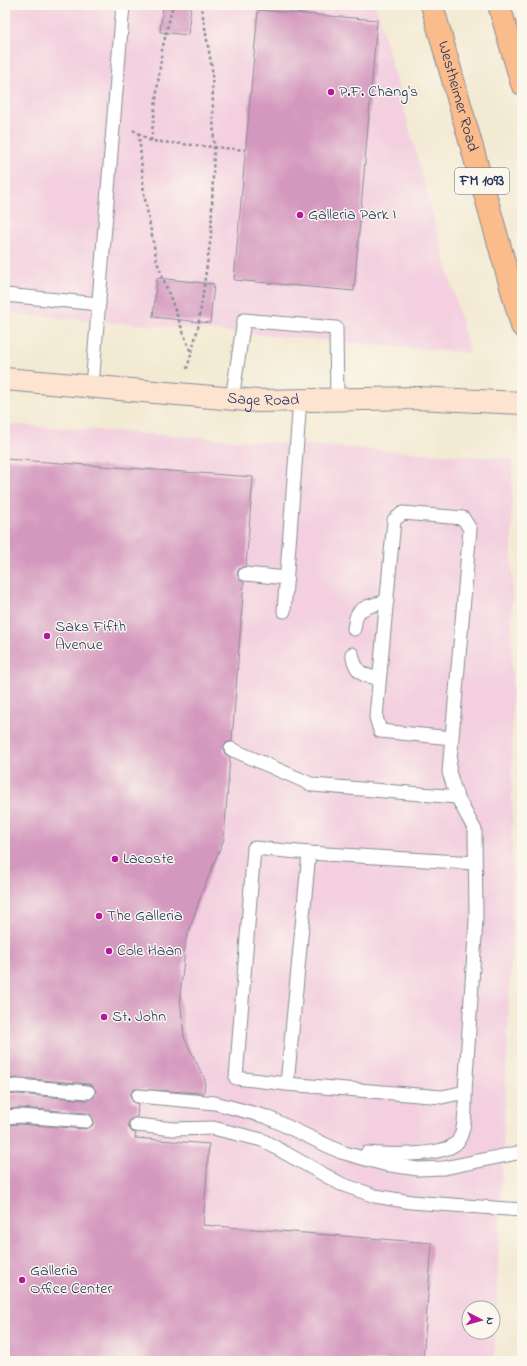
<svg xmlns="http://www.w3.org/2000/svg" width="527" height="1366" font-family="'Indie Flower',sans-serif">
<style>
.built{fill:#f3cfdf;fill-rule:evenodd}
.building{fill:#d497be}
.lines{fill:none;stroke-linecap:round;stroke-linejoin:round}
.service-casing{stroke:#878c98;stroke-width:15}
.secondary-casing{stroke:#878c98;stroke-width:24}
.primary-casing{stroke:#878c98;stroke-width:24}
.path{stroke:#878c98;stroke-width:2.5;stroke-dasharray:3 3;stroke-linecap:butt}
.service{stroke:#fff;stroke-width:13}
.secondary{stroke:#fde4d0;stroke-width:22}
.primary{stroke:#f9bc8a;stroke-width:22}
.poi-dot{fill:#b5179e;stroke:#fbf7ec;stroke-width:1.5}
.labels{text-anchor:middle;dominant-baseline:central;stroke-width:3;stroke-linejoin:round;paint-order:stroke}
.shield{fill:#fbf7ec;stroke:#5e6b89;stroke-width:1}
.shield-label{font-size:15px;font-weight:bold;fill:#1b2f5e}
.poi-label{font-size:16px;fill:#1b2f5e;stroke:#fbf7ec;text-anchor:start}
.street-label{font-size:16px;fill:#1b2f5e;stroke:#fbf7ec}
</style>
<rect width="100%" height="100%" fill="#fbf7ec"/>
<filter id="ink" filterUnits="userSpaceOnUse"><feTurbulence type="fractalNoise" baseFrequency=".025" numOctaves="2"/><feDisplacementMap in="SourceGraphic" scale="8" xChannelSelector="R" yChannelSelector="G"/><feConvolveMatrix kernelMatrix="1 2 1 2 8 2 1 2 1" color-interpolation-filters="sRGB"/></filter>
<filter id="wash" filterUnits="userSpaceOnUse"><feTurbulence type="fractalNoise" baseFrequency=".012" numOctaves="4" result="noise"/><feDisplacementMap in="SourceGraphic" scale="16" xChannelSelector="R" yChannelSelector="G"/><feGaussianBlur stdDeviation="0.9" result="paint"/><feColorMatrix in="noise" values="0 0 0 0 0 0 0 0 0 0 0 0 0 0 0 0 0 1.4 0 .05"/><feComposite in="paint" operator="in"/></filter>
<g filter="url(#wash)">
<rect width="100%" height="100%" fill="#f3ead3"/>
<g class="built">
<path d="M 5,5 L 376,5 L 470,353 L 5,313 Z"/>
<path d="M 5,424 L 512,459 L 512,935 L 494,1361 L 5,1361 ZM 469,1308 L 493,1308 L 493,1332 L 469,1332 Z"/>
</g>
<g id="blocks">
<g class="building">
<path d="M 163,5 L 191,5 L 188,35 L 160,32 Z"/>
<path d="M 258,10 L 377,20 L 354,291 L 234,280 Z"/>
<path d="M 157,278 L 214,284 L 210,323 L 153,317 Z"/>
<path d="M 5,459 L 253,477 L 246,566 L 242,567 L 239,569 L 237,574 L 240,580 L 244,582 L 232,741 L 226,743 L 223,749 L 225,754 L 230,757 L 224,839 L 202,892 L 186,940 L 180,996 L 184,1037 L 205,1080 L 204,1093 L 135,1089 L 132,1091 L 130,1096 L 133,1102 L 138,1104 L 137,1117 L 130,1120 L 128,1124 L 129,1128 L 132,1132 L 136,1133 L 135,1138 L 209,1144 L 203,1225 L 432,1243 L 423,1361 L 5,1361 L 5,1125 L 19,1124 L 85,1129 L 92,1126 L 94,1121 L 91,1115 L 87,1113 L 20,1108 L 5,1109 L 5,1095 L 18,1094 L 87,1100 L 94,1097 L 96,1092 L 93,1086 L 89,1084 L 19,1078 L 5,1079 Z"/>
</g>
</g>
</g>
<g filter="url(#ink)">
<use href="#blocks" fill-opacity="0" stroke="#878c98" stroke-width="1"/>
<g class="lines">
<g class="service-casing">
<g id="service">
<path d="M 5,295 L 99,304"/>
<path d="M 92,386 L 123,5"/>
<path d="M 232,399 L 244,320 L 336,328 L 337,399"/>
<path d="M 245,574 L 287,578"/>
<path d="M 284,611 L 300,400"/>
<path d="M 354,629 C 355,625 355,619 357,615 C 361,606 378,604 387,601"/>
<path d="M 352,654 C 356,672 361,676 379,678"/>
<path d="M 231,749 L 313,785 L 457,797"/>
<path d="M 309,853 L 254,848 L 236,1078 L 287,1084 L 442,1097 L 465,1092 L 476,920 L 475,830 L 457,797 L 449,772 L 470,529 L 463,518 L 403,513 L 394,520 L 376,717 L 380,731 L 452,738"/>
<path d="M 287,1084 L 309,853 L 475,863"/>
<path d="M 5,1087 L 18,1086 L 88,1092"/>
<path d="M 138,1096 L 215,1103 L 267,1117 L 341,1152 L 384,1164 L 418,1169 L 444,1168 L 522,1152"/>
<path d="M 5,1117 L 19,1116 L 86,1121"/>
<path d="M 136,1125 L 174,1129 L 213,1128 L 262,1140 L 341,1184 L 375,1196 L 411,1202 L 522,1210"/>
<path d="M 367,1153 C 385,1155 448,1157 458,1141 C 466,1129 465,1106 465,1092"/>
</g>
</g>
<g class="secondary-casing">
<g id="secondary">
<path id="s1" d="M 5,379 L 258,401 L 417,398 L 522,403"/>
</g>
</g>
<g class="primary-casing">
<g id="primary">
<path id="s2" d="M 432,5 L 522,326"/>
<path d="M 499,5 L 522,84"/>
</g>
</g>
<g class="path">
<path d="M 133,130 L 151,141 L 245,150"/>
<path d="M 139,133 L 144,194 L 157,262 L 191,353"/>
<path d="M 151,141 L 162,50 L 173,5"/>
<path d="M 187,369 L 198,328 L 211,236 L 214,147 L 212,69 L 201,5"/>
</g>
<use href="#service" class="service"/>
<use href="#secondary" class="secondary"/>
<use href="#primary" class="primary"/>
</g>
</g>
<g class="poi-dot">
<circle cx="331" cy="92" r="4"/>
<circle cx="300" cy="215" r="4"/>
<circle cx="47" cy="636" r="4"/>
<circle cx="115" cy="859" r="4"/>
<circle cx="99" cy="916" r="4"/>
<circle cx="109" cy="951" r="4"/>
<circle cx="104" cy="1017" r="4"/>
<circle cx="22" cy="1280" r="4"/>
</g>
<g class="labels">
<rect class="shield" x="455" y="168" width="54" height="26" rx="3"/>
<g class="shield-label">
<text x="482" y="181">FM 1093</text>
</g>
<g class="poi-label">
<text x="339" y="92">P.F. Chang's</text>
<text x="308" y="215">Galleria Park I</text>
<text x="55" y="627">Saks Fifth<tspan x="55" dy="18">Avenue</tspan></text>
<text x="123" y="859">Lacoste</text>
<text x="107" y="916">The Galleria</text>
<text x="117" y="951">Cole Haan</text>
<text x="112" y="1017">St. John</text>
<text x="30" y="1271">Galleria<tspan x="30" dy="18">Office Center</tspan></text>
</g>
<g class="street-label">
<text stroke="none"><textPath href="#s2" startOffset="95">Westheimer Road</textPath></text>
<text stroke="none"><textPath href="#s1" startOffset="259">Sage Road</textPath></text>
</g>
</g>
<rect width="527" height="1366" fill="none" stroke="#fbf7ec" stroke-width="20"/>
<g transform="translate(481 1320) rotate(96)"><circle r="19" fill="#fbf7ec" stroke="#a1a7b3"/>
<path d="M0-3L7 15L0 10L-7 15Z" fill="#b5179e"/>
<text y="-6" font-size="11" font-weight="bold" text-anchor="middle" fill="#1b2f5e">N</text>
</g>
</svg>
